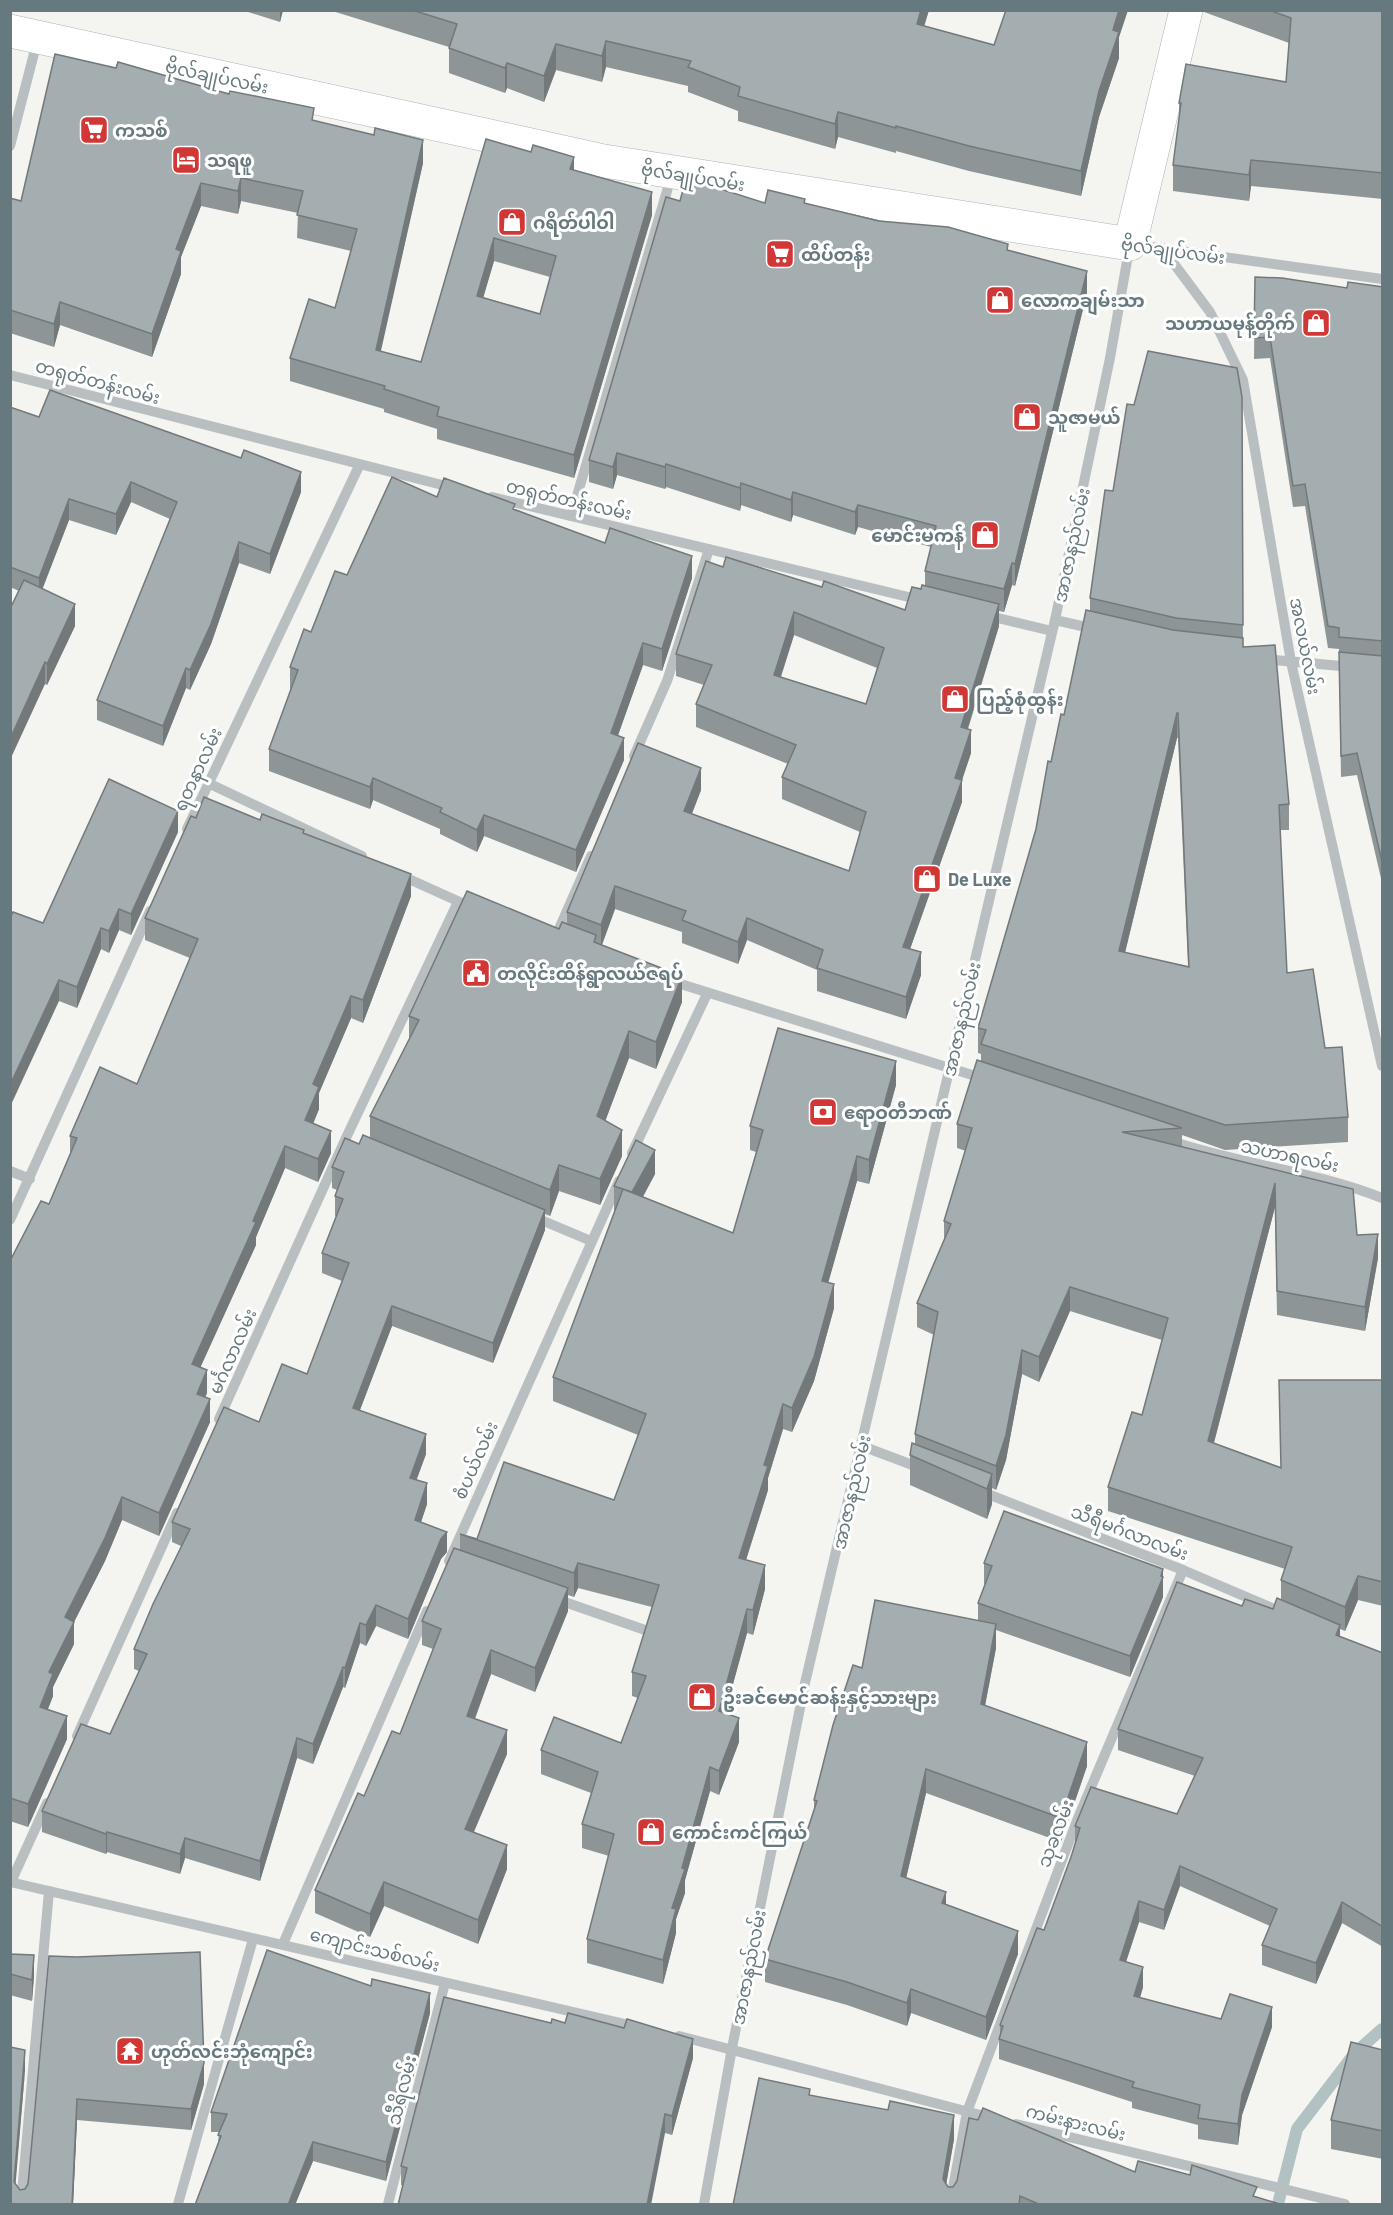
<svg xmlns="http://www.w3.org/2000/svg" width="1393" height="2215" font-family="Barlow,'Noto Sans Myanmar',sans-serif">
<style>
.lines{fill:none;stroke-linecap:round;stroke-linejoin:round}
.stream{stroke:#b2c1c2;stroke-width:12}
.major-casing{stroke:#adb3b5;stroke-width:34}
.minor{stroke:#b9bfc1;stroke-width:10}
.major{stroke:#fff;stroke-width:33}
.wall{fill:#8d9597;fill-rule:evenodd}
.shaded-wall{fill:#73797b}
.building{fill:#a4adb0;stroke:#73797b;stroke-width:1.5;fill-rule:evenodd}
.labels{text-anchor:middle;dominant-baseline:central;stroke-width:6;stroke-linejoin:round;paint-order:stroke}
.street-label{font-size:18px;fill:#66797f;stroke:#fff}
.poi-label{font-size:18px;font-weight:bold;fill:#66797f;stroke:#fff;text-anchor:start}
</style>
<rect width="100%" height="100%" fill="#f4f4f1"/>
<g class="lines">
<path class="stream" d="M 1278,2204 L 1297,2129 L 1355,2053 L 1382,2029"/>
<g class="major-casing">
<path id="major" d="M 10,31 L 604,161 L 1130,244 L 1186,10"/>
</g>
<g class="minor">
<path d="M 10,146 L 37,42"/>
<path d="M 1163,249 L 1210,312 L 1243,380 L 1291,662 L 1382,1066"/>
<path d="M 10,375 L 454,488"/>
<path d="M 492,497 L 921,600"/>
<path d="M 571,516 L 672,174"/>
<path d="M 985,615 L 1052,631"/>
<path d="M 1055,620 L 1095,629"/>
<path d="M 1263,659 L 1352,667"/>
<path d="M 634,756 L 667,681 L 709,549"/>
<path d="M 208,783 L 362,856"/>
<path d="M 187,829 L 359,466"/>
<path d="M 400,875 L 473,908"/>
<path d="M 555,938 L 591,856"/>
<path d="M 671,981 L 985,1079"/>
<path d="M 1168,1140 C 1238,1164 1314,1171 1382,1198"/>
<path d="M 632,1153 L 707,994"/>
<path d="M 10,1171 L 30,1179"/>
<path d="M 534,1217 L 591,1241"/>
<path d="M 10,1220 L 150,911"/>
<path d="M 219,1419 L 345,1140 L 458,902"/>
<path d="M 862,1446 L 923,1469"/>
<path d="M 980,1491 L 1183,1570 L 1286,1614"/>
<path d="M 449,1561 L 619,1181"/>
<path d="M 556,1599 L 645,1630"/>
<path d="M 77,1736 L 177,1513"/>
<path d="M 10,1882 L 638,2027"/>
<path d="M 11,1882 L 47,1803"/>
<path d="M 283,1944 L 427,1611"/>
<path d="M 679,2036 L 992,2118"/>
<path d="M 1016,2124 L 1345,2204"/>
<path d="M 21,2204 L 49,1891"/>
<path d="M 178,2204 L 253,1939"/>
<path d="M 388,2204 L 445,1983"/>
<path d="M 704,2204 L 732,2048 L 805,1683 L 1055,620 L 1110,358 L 1130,244 L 1382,279"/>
<path d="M 950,2204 L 967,2112 L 1078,1818 L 1183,1570"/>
</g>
<use href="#major" class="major"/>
</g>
<g class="wall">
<path d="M 242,10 L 283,10 L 280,22 Z"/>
<path d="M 329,10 L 929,10 L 924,26 L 994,45 L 1006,10 L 1128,10 L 1119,37 L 1119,58 L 1099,117 L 1081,196 L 969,171 L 896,151 L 896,153 L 838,137 L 835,149 L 738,121 L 738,111 L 688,92 L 688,86 L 606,67 L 602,82 L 556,70 L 544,102 L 507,88 L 505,93 L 449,73 L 449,47 Z"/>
<path d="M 1204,10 L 1383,10 L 1383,199 L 1251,186 L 1249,201 L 1173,191 L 1173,165 L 1179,121 L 1179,103 L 1286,82 L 1289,43 L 1204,12 Z"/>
<path d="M 314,121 L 423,163 L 380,352 L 421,362 L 486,139 L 574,170 L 652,215 L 574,478 L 437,439 L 437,429 L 384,412 L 384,409 L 290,381 L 290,358 L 335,308 L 351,251 L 297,238 L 298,213 L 241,201 L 238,214 L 201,206 L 181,257 L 181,274 L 152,357 L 60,325 L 54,347 L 10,333 L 10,198 L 21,201 ZM 494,261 L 550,277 L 540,314 L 483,297 Z"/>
<path d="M 680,201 L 805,203 L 1008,250 L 1087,293 L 1015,586 L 1012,585 L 1004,612 L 999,611 L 999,626 L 968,729 L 971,753 L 962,780 L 962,802 L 910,949 L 921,975 L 906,1019 L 817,991 L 817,970 L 747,940 L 738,964 L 682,943 L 682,932 L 615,909 L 602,945 L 682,1002 L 656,1069 L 629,1058 L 605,1121 L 622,1156 L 600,1205 L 559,1191 L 550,1216 L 545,1214 L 545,1230 L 493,1363 L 392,1326 L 360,1410 L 426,1454 L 416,1480 L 427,1504 L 421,1522 L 447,1552 L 441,1559 L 408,1639 L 376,1626 L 366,1646 L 360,1643 L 345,1688 L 343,1687 L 313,1764 L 297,1758 L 260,1881 L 185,1858 L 180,1874 L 107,1852 L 106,1854 L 42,1832 L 42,1811 L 110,1734 L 139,1671 L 134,1669 L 134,1649 L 181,1546 L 172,1542 L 172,1522 L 259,1422 L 307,1374 L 342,1281 L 322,1273 L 322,1253 L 336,1216 L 335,1216 L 335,1196 L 337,1190 L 332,1188 L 332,1167 L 359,1144 L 370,1138 L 370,1116 L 409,1039 L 409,1016 L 567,924 L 567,912 L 701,790 L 692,814 L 849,871 L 860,832 L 782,799 L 782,777 L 788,764 L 696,727 L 696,704 L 704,685 L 676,676 L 676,654 L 723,567 L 822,587 L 905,610 L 921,589 L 925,586 L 925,571 L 931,547 L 858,527 L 855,535 L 793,515 L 791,522 L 741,505 L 740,511 L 666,487 L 665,489 L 617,475 L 613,489 L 589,482 L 589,460 ZM 794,635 L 877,668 L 866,704 L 781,677 Z"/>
<path d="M 1255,277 L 1347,288 L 1383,287 L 1383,887 L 1357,775 L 1341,777 L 1339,649 L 1328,648 L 1305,506 L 1293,507 L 1270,358 L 1254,359 Z"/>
<path d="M 1242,397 L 1243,647 L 1289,804 L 1289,830 L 1280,830 L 1287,973 L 1325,1048 L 1348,1117 L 1348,1142 L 1225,1150 L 1182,1135 L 1182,1147 L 1357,1235 L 1378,1258 L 1365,1331 L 1277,1315 L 1275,1207 L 1214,1443 L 1281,1467 L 1279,1380 L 1383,1380 L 1383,1606 L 1358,1600 L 1345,1631 L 1340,1629 L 1340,1637 L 1383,1653 L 1383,1947 L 1342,1923 L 1316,1984 L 1262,1965 L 1262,1945 L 1270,1926 L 1180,1886 L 1164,1930 L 1139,1922 L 1126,1962 L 1143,1987 L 1140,1998 L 1221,2019 L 1272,2027 L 1242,2115 L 1238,2145 L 1198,2139 L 1198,2125 L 1132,2108 L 1132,2102 L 999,2059 L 999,2039 L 1000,2035 L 1000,2025 L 1044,1930 L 1071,1857 L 1075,1843 L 1075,1826 L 1177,1814 L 1195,1776 L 1118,1750 L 1118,1729 L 1242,1606 L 1273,1609 L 1281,1600 L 1281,1580 L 1285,1569 L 1108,1511 L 1108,1487 L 1142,1415 L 1162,1340 L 1070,1311 L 1039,1382 L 1022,1374 L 1006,1460 L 996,1490 L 992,1488 L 992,1504 L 987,1519 L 910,1485 L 910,1455 L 915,1444 L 915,1434 L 934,1335 L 917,1327 L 917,1303 L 944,1240 L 944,1221 L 966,1151 L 957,1148 L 957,1124 L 981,1061 L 981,1054 L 978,1053 L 978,1028 L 1036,829 L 1051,762 L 1064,715 L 1090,611 L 1090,598 L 1113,491 L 1134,405 ZM 1177,738 L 1178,738 L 1188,966 L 1125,953 Z"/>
<path d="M 10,407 L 39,417 L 301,492 L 270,574 L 239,563 L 211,644 L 190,690 L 186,688 L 163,746 L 97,720 L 97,700 L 170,519 L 131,502 L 116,535 L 69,520 L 42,589 L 75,626 L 47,685 L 45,684 L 19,591 L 10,587 Z"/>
<path d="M 437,497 L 515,509 L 692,578 L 662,671 L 643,665 L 618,735 L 624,760 L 576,872 L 484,836 L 477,852 L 440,834 L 440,829 L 373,800 L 370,809 L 269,771 L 269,749 L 291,689 L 290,689 L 290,667 L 347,575 Z"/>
<path d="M 196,818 L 260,820 L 304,833 L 411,896 L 363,1023 L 351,1018 L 319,1093 L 319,1109 L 313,1124 L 331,1153 L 318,1182 L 285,1168 L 256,1237 L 256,1245 L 200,1367 L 207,1393 L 205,1397 L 210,1422 L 159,1536 L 122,1520 L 105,1561 L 74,1622 L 74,1644 L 53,1687 L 53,1696 L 48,1709 L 67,1739 L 28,1827 L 10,1821 L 10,1261 L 49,1204 L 70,1154 L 70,1136 L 137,1084 L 190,958 L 145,940 L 145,918 Z"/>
<path d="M 178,832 L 131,935 L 119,930 L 109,953 L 101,949 L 77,1008 L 59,1001 L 43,923 Z"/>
<path d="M 896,1085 L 869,1184 L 857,1181 L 828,1282 L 834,1308 L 814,1381 L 792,1432 L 783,1429 L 768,1478 L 768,1490 L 746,1560 L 765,1589 L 753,1635 L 747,1633 L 725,1713 L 739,1742 L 719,1795 L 710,1791 L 685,1880 L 685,1893 L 676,1919 L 676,1933 L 663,1984 L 587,1963 L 587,1939 L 609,1856 L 582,1848 L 582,1824 L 591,1793 L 541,1774 L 541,1750 L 621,1743 L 638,1698 L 632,1696 L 632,1672 L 652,1607 L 578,1588 L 574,1597 L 568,1595 L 568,1611 L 535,1692 L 491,1674 L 475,1719 L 507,1754 L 473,1832 L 507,1869 L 478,1944 L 384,1906 L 370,1937 L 315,1913 L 315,1890 L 400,1734 L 433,1649 L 422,1645 L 422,1621 L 460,1550 L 460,1534 L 477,1539 L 614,1500 L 638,1435 L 553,1401 L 553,1377 L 615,1210 L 614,1210 L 614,1186 L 655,1174 L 643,1197 L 733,1233 L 756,1152 L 750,1150 L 750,1126 Z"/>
<path d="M 984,1563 L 1163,1569 L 1163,1597 L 1130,1677 L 996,1630 L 996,1648 L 985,1705 L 1087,1766 L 1061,1842 L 926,1793 L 906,1878 L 1018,1954 L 986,2040 L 911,2013 L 907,2026 L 847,2005 L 765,1982 L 765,1959 L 814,1812 L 814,1800 L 862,1668 L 978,1620 L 978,1603 L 985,1584 L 984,1584 Z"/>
<path d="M 10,1954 L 34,1976 L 32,2001 L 10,1995 Z"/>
<path d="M 49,1956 L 204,2084 L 191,2130 L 77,2120 L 73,2205 L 10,2205 L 25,2071 L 15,2184 L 20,2190 L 25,2189 L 28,2184 Z"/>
<path d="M 430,2013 L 386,2181 L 313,2161 L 295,2205 L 195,2205 L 218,2143 L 219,2132 L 211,2132 L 211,2112 Z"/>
<path d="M 1383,2050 L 1383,2159 L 1331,2149 L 1331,2120 Z"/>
<path d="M 693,2058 L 672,2135 L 665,2133 L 403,2186 L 401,2185 L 401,2166 Z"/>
<path d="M 810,2095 L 954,2139 L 946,2184 L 948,2187 L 1135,2172 L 1257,2197 L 1283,2205 L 733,2205 Z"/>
</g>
<g class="shaded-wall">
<path d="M 280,10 L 283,10 L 280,22 Z"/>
<path d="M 921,10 L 929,10 L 917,50 L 917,24 Z"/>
<path d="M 1119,10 L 1128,10 L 1119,37 L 1119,58 L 1099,117 L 1081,196 L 1081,171 L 1113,30 Z"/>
<path d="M 606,41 L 606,67 L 602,82 L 602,56 Z"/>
<path d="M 556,44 L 556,70 L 544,102 L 544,76 Z"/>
<path d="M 507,63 L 507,88 L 505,93 L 505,68 Z"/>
<path d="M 838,112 L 838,137 L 835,149 L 835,124 Z"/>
<path d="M 423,140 L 423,163 L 376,373 L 376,350 Z"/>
<path d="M 574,157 L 574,180 L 570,169 Z"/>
<path d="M 1251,160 L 1251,186 L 1249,201 L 1249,175 Z"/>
<path d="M 241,178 L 241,201 L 238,214 L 238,191 Z"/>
<path d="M 201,183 L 201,206 L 181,257 L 181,274 L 152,357 L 152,334 L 176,249 Z"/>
<path d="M 652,192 L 652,215 L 574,478 L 574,455 Z"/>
<path d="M 494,238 L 494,261 L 477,319 L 477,296 Z"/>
<path d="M 1087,271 L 1087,293 L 1015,586 L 1015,564 Z"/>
<path d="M 60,302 L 60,325 L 54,347 L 54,324 Z"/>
<path d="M 617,453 L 617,475 L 613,489 L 613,467 Z"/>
<path d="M 666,464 L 666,487 L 665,489 L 665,467 Z"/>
<path d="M 301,472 L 301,492 L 270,574 L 270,554 Z"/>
<path d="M 131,482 L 131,502 L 116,535 L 116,514 Z"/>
<path d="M 741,483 L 741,505 L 740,511 L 740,488 Z"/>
<path d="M 793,492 L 793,515 L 791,522 L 791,500 Z"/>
<path d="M 69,499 L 69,520 L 39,598 L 39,578 Z"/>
<path d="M 858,505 L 858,527 L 855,535 L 855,512 Z"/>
<path d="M 239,542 L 239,563 L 211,644 L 190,690 L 190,670 Z"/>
<path d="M 692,556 L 692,578 L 662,671 L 662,649 Z"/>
<path d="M 1012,563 L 1012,585 L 1004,612 L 1004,589 Z"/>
<path d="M 75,604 L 75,626 L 47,685 L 47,664 Z"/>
<path d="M 999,604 L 999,626 L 961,750 L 961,727 Z"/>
<path d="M 794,612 L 794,635 L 774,697 L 774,675 Z"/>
<path d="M 643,643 L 643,665 L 611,755 L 611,733 Z"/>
<path d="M 45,662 L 45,684 L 10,760 L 10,739 Z"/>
<path d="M 186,668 L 186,688 L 163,746 L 163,726 Z"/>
<path d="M 1177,713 L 1177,738 L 1119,977 L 1119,951 Z"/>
<path d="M 971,730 L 971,753 L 960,786 L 962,780 L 962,802 L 903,969 L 903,947 L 955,778 Z"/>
<path d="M 624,738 L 624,760 L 576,872 L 576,850 Z"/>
<path d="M 701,768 L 701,790 L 684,833 L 684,811 Z"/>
<path d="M 373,778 L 373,800 L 370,809 L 370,787 Z"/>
<path d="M 178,811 L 178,832 L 131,935 L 131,914 Z"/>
<path d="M 484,815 L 484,836 L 477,852 L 477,830 Z"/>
<path d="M 411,874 L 411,896 L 363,1023 L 363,1000 Z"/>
<path d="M 615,886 L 615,909 L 601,947 L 601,925 Z"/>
<path d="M 119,909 L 119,930 L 109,953 L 109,931 Z"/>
<path d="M 747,918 L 747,940 L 738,964 L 738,942 Z"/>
<path d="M 101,928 L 101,949 L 77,1008 L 77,987 Z"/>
<path d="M 921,952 L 921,975 L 906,1019 L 906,997 Z"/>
<path d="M 682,976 L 682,1002 L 656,1069 L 656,1042 Z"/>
<path d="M 59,980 L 59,1001 L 10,1107 L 10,1085 Z"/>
<path d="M 351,996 L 351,1018 L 319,1093 L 319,1109 L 305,1143 L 305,1120 L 313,1084 Z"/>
<path d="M 629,1031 L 629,1058 L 597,1143 L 597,1116 Z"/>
<path d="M 896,1061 L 896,1085 L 869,1184 L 869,1160 Z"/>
<path d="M 622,1130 L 622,1156 L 600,1205 L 600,1179 Z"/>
<path d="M 331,1131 L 331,1153 L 318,1182 L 318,1159 Z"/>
<path d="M 285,1146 L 285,1168 L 256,1237 L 256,1245 L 192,1386 L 192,1364 Z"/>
<path d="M 655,1150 L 655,1174 L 632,1216 L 632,1192 Z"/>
<path d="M 857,1156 L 857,1181 L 822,1305 L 822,1281 Z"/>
<path d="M 559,1165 L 559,1191 L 550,1216 L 550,1190 Z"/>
<path d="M 1275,1183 L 1275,1207 L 1208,1465 L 1208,1441 Z"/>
<path d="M 545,1210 L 545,1230 L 493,1363 L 493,1343 Z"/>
<path d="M 1378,1234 L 1378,1258 L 1365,1331 L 1365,1307 Z"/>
<path d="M 834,1284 L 834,1308 L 814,1381 L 792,1432 L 792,1408 Z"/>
<path d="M 1070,1287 L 1070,1311 L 1039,1382 L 1039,1357 Z"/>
<path d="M 392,1306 L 392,1326 L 353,1428 L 353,1408 Z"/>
<path d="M 1022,1350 L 1022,1374 L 1006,1460 L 996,1490 L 996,1466 Z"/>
<path d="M 207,1370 L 207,1393 L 197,1416 L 197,1394 Z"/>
<path d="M 210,1399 L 210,1422 L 159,1536 L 159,1513 Z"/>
<path d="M 783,1404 L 783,1429 L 768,1478 L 768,1490 L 739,1582 L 739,1558 L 764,1465 Z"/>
<path d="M 426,1434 L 426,1454 L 410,1498 L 410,1478 Z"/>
<path d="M 992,1474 L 992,1504 L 987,1519 L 987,1489 Z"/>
<path d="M 427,1483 L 427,1504 L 415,1540 L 415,1520 Z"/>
<path d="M 122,1497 L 122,1520 L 105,1561 L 74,1622 L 74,1644 L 53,1687 L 53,1696 L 40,1729 L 40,1707 L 65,1617 Z"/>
<path d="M 447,1532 L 447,1552 L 441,1559 L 408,1639 L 408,1619 L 441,1539 Z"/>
<path d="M 578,1563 L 578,1588 L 574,1597 L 574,1573 Z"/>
<path d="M 765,1565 L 765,1589 L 753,1635 L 753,1610 Z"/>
<path d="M 1163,1569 L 1163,1597 L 1130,1677 L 1130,1656 Z"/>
<path d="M 1358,1576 L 1358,1600 L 1345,1631 L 1345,1607 Z"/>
<path d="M 568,1588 L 568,1611 L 535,1692 L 535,1668 Z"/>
<path d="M 376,1605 L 376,1626 L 366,1646 L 366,1625 Z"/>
<path d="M 747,1609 L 747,1633 L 719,1735 L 719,1711 Z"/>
<path d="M 360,1623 L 360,1643 L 345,1688 L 345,1668 Z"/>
<path d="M 996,1624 L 996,1648 L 981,1727 L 981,1704 Z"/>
<path d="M 1340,1625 L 1340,1645 L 1336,1635 Z"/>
<path d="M 491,1650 L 491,1674 L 467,1739 L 467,1716 Z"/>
<path d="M 343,1667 L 343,1687 L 313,1764 L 313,1744 Z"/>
<path d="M 67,1716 L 67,1739 L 28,1827 L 28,1804 Z"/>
<path d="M 739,1718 L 739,1742 L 719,1795 L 719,1771 Z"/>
<path d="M 507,1730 L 507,1754 L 465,1853 L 465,1829 Z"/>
<path d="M 297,1738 L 297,1758 L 260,1881 L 260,1861 Z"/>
<path d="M 1087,1742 L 1087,1766 L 1061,1842 L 1061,1818 Z"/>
<path d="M 710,1767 L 710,1791 L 685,1880 L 685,1893 L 676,1919 L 676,1933 L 663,1984 L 663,1960 L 672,1908 L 682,1868 Z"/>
<path d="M 926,1769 L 926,1793 L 901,1900 L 901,1876 Z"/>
<path d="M 107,1832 L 107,1852 L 106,1854 L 106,1834 Z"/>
<path d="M 185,1838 L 185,1858 L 180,1874 L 180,1854 Z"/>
<path d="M 507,1845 L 507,1869 L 478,1944 L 478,1920 Z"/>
<path d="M 1180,1866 L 1180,1886 L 1164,1930 L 1164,1910 Z"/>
<path d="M 384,1882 L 384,1906 L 370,1937 L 370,1914 Z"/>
<path d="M 946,1892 L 946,1916 L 942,1903 Z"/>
<path d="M 1139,1901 L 1139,1922 L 1120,1980 L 1120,1960 Z"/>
<path d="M 1342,1902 L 1342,1923 L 1316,1984 L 1316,1963 Z"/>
<path d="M 1018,1931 L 1018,1954 L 986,2040 L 986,2017 Z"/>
<path d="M 34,1955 L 34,1976 L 32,2001 L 32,1980 Z"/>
<path d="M 1143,1967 L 1143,1987 L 1134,2017 L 1134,1996 Z"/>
<path d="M 911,1989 L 911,2013 L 907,2026 L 907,2003 Z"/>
<path d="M 430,1993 L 430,2013 L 386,2181 L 386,2162 Z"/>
<path d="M 1272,2007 L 1272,2027 L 1242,2115 L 1238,2145 L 1238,2124 L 1242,2095 Z"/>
<path d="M 693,2039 L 693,2058 L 672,2135 L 672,2116 Z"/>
<path d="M 25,2050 L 25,2071 L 14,2203 L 14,2182 Z"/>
<path d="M 204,2063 L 204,2084 L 191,2130 L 191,2109 Z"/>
<path d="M 77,2099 L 77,2120 L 73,2205 L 72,2205 Z"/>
<path d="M 665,2114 L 665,2133 L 651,2205 L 647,2205 Z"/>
<path d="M 954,2115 L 954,2139 L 943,2203 L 943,2179 Z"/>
<path d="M 313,2142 L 313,2161 L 295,2205 L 288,2205 Z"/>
</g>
<g class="building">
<path d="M 412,10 L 921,10 L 917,24 L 994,45 L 1006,10 L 1119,10 L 1113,30 L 1119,32 L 1099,91 L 1081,171 L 969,146 L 896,126 L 896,128 L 838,112 L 835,124 L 738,96 L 740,87 L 688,67 L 691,61 L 606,41 L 602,56 L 556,44 L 544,76 L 507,63 L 505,68 L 449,48 L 457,24 Z"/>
<path d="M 1269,10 L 1383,10 L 1383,173 L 1251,160 L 1249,175 L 1173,165 L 1181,103 L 1179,103 L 1186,64 L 1286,82 L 1291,18 Z"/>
<path d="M 55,54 L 116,68 L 118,62 L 229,94 L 230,91 L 314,108 L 312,120 L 374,135 L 375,128 L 423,140 L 376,350 L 421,362 L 486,139 L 531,152 L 533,145 L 574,157 L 570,169 L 652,192 L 574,455 L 437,416 L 439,407 L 384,389 L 385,386 L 290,358 L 309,299 L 335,308 L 357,229 L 297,215 L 303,191 L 241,178 L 238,191 L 201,183 L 176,249 L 181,251 L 152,334 L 60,302 L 54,324 L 10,310 L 10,198 L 21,201 ZM 494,238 L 556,256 L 540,314 L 477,296 Z"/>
<path d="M 686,178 L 765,203 L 768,190 L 805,199 L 804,203 L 879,221 L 948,227 L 1008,244 L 1007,250 L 1087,271 L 1015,564 L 1012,563 L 1004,589 L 925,571 L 936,526 L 858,505 L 855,512 L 793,492 L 791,500 L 741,483 L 740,488 L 666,464 L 665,467 L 617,453 L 613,467 L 589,460 L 666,197 L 680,201 Z"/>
<path d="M 1255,277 L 1282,278 L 1347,288 L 1348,282 L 1383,287 L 1383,641 L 1339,637 L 1339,628 L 1328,626 L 1305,484 L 1293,486 L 1270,337 L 1254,338 Z"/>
<path d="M 1148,351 L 1237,368 L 1242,397 L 1243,625 L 1176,618 L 1090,598 L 1105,490 L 1113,491 L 1127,404 L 1134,405 Z"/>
<path d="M 50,390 L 241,458 L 244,450 L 301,472 L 270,554 L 239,542 L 211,624 L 190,670 L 186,668 L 163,726 L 97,700 L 177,502 L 131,482 L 116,514 L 69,499 L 39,578 L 10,567 L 10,407 L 39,417 Z"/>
<path d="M 392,477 L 437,497 L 444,478 L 515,504 L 513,509 L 605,543 L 610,528 L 692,556 L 662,649 L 643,643 L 611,733 L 624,738 L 576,850 L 484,815 L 477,830 L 440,812 L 442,808 L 373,778 L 370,787 L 269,749 L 298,670 L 290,667 L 304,629 L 311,632 L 335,571 L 347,575 Z"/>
<path d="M 726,557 L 822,587 L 824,581 L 905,610 L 912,587 L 921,589 L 922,585 L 999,604 L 961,727 L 971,730 L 955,778 L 962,780 L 903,947 L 921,952 L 906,997 L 817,968 L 823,950 L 747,918 L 738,942 L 682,920 L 686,911 L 615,886 L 601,925 L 567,912 L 638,743 L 701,768 L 684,811 L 849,871 L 866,812 L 782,777 L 796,745 L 696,704 L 712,665 L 676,654 L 706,561 L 723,567 ZM 794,612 L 884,648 L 866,704 L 774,675 Z"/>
<path d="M 24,580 L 75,604 L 47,664 L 45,662 L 10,739 L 10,609 Z"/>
<path d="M 1086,610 L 1173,630 L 1243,638 L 1243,647 L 1275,645 L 1289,804 L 1279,805 L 1287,973 L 1313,969 L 1325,1048 L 1342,1047 L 1348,1117 L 1225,1125 L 981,1044 L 986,1030 L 978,1028 L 1036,829 L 1048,761 L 1051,762 L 1061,714 L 1064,715 ZM 1177,713 L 1178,713 L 1189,967 L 1119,951 Z"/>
<path d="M 1339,652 L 1383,656 L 1383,866 L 1357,753 L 1341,756 Z"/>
<path d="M 109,779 L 178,811 L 131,914 L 119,909 L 109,931 L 101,928 L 77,987 L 59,980 L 10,1085 L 10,916 L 11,916 L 13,912 L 43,923 Z"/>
<path d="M 204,797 L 260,820 L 262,814 L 304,830 L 303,833 L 411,874 L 363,1000 L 351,996 L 313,1084 L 319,1087 L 305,1120 L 331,1131 L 318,1159 L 285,1146 L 253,1221 L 256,1222 L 192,1364 L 207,1370 L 197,1394 L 210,1399 L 159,1513 L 122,1497 L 105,1538 L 65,1617 L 74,1622 L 49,1672 L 53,1674 L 40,1707 L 67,1716 L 28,1804 L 10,1798 L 10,1261 L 41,1201 L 49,1204 L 77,1138 L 70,1136 L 100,1067 L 137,1084 L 198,939 L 145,918 L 191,816 L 196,818 Z"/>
<path d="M 467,891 L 559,929 L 562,922 L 596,935 L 594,942 L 682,976 L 656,1042 L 629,1031 L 597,1116 L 622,1130 L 600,1179 L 559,1165 L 550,1190 L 370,1116 L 419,1020 L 409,1016 Z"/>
<path d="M 778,1028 L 896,1061 L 869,1160 L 857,1156 L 822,1281 L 834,1284 L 814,1357 L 792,1408 L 783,1404 L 764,1465 L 768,1466 L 739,1558 L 765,1565 L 753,1610 L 747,1609 L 719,1711 L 739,1718 L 719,1771 L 710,1767 L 682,1868 L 685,1869 L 672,1908 L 676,1909 L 663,1960 L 587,1939 L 614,1834 L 582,1824 L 598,1772 L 541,1750 L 554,1717 L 621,1743 L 646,1676 L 632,1672 L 659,1585 L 578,1563 L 574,1573 L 460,1534 L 477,1539 L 504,1462 L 614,1500 L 646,1414 L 553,1377 L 623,1189 L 614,1186 L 636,1140 L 655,1150 L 632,1192 L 623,1189 L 733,1233 L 763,1130 L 750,1126 Z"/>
<path d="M 977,1060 L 1182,1128 L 1122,1132 L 1353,1189 L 1357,1235 L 1378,1234 L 1365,1307 L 1277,1291 L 1275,1183 L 1208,1441 L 1281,1468 L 1279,1380 L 1383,1380 L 1383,1582 L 1358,1576 L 1345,1607 L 1281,1580 L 1292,1547 L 1108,1487 L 1132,1412 L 1142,1415 L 1168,1318 L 1070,1287 L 1039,1357 L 1022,1350 L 1006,1435 L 996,1466 L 915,1434 L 938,1312 L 917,1303 L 951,1224 L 944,1221 L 972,1128 L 957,1124 Z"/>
<path d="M 363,1135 L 545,1210 L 493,1343 L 392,1306 L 353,1408 L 426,1434 L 410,1478 L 427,1483 L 415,1520 L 447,1532 L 441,1539 L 408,1619 L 376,1605 L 366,1625 L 360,1623 L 345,1668 L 343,1667 L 313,1744 L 297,1738 L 260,1861 L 185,1838 L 180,1854 L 107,1832 L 106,1834 L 42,1811 L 81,1724 L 110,1734 L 147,1654 L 134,1649 L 153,1604 L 190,1529 L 172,1522 L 224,1407 L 259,1422 L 282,1364 L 307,1374 L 349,1263 L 322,1253 L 343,1199 L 335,1196 L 344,1172 L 332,1167 L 345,1138 L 359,1144 Z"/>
<path d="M 912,1443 L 992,1474 L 987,1489 L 910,1455 Z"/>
<path d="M 1004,1511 L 1163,1569 L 1161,1576 L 1163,1577 L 1130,1656 L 978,1603 L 992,1566 L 984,1563 Z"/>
<path d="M 454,1548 L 568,1588 L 535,1668 L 491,1650 L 467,1716 L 507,1730 L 465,1829 L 507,1845 L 478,1920 L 384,1882 L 370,1914 L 315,1890 L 358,1793 L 364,1796 L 392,1731 L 400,1734 L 441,1629 L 422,1621 Z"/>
<path d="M 1177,1582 L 1242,1606 L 1245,1599 L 1273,1609 L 1277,1598 L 1340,1625 L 1336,1635 L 1383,1653 L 1383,1927 L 1342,1902 L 1316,1963 L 1262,1945 L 1277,1909 L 1180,1866 L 1164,1910 L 1139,1901 L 1120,1960 L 1143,1967 L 1134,1996 L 1221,2019 L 1230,1994 L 1272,2007 L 1242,2095 L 1238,2124 L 1198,2118 L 1200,2105 L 1132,2087 L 1134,2082 L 999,2039 L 1003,2026 L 1000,2025 L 1037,1928 L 1044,1930 L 1071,1857 L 1080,1828 L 1075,1826 L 1091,1787 L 1177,1814 L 1203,1758 L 1118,1729 Z"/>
<path d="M 875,1600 L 996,1624 L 981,1704 L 1087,1742 L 1061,1818 L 926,1769 L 901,1876 L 946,1892 L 942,1903 L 1018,1931 L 986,2017 L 911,1989 L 907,2003 L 847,1982 L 765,1959 L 817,1801 L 814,1800 L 833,1725 L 853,1665 L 862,1668 Z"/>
<path d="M 267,1950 L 371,1986 L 372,1979 L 430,1993 L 386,2162 L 313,2142 L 288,2205 L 195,2205 L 221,2136 L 218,2135 L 227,2114 L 211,2112 Z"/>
<path d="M 200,1952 L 204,2063 L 191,2109 L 77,2099 L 72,2205 L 10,2205 L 10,2047 L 25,2050 L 14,2182 L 20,2190 L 25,2189 L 28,2184 L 49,1956 L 77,1957 Z"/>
<path d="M 10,1954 L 34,1955 L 32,1980 L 10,1974 Z"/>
<path d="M 444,1997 L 551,2023 L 552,2019 L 565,2023 L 568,2013 L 624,2028 L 627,2019 L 693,2039 L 672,2116 L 665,2114 L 647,2205 L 398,2205 L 407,2168 L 401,2166 Z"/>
<path d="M 1351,2042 L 1383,2050 L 1383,2131 L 1331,2120 Z"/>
<path d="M 759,2078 L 810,2089 L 809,2095 L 888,2110 L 890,2101 L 954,2115 L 943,2179 L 948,2187 L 953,2187 L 957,2181 L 969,2118 L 978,2120 L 983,2108 L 1135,2172 L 1138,2161 L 1190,2175 L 1192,2165 L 1257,2187 L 1253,2196 L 1283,2205 L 1041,2205 L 1020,2196 L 1019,2205 L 733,2205 Z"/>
</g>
<defs>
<g id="supermarket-square" transform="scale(1.5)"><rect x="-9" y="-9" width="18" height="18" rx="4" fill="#d03735" stroke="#fff"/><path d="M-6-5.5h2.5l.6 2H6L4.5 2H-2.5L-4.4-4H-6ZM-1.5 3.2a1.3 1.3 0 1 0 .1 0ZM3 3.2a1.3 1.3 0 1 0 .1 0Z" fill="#fff"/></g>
<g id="hotel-square" transform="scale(1.5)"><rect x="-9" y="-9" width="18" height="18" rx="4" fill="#d03735" stroke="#fff"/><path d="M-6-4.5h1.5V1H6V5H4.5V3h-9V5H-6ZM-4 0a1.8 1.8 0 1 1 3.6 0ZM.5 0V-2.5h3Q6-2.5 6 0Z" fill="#fff"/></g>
<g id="shop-square" transform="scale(1.5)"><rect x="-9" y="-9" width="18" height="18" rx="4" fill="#d03735" stroke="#fff"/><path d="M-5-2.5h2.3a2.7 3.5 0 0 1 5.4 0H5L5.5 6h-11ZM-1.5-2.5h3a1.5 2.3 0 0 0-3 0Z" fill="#fff"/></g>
<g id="civic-square" transform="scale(1.5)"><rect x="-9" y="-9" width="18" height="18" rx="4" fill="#d03735" stroke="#fff"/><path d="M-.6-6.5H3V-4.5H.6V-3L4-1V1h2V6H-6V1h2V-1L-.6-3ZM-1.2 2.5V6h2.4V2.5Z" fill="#fff"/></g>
<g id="bank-square" transform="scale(1.5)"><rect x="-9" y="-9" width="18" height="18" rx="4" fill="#d03735" stroke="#fff"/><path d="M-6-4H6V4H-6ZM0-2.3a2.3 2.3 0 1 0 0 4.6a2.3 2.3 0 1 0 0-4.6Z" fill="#fff"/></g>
<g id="temple-square" transform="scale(1.5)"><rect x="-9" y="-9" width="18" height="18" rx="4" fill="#d03735" stroke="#fff"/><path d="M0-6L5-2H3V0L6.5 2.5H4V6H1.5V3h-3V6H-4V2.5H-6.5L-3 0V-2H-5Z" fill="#fff"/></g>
</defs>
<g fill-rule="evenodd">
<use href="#supermarket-square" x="94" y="130"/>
<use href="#hotel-square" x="186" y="160"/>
<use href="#shop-square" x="512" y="222"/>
<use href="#supermarket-square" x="780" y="254"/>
<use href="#shop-square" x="1000" y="300"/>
<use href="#shop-square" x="1316" y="323"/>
<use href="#shop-square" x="1027" y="417"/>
<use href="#shop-square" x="985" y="535"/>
<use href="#shop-square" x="955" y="699"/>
<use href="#shop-square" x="927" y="879"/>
<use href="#civic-square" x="476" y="973"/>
<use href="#bank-square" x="823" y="1112"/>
<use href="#shop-square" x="702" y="1697"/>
<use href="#shop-square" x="651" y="1832"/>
<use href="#temple-square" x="130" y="2051"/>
</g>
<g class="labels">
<g class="street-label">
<text transform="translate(217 76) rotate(12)">ဗိုလ်ချုပ်လမ်း</text>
<text transform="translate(693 176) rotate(9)">ဗိုလ်ချုပ်လမ်း</text>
<text transform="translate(1173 250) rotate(8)">ဗိုလ်ချုပ်လမ်း</text>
<text transform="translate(98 381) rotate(15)">တရုတ်တန်းလမ်း</text>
<text transform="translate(569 499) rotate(13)">တရုတ်တန်းလမ်း</text>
<text transform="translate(1071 545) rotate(-78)">အာဇာနည်လမ်း</text>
<text transform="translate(1306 646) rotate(79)">အလယ်လမ်း</text>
<text transform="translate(197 769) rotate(-65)">ရတနာလမ်း</text>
<text transform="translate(961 1019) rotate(-77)">အာဇာနည်လမ်း</text>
<text transform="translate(1290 1155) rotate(12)">သဟာရလမ်း</text>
<text transform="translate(232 1351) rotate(-66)">မင်္ဂလာလမ်း</text>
<text transform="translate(475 1460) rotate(-66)">စံပယ်လမ်း</text>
<text transform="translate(851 1492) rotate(-77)">အာဇာနည်လမ်း</text>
<text transform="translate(1130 1532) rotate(21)">သီရီမင်္ဂလာလမ်း</text>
<text transform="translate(1055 1833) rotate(-69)">သုခလမ်း</text>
<text transform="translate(375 1949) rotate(14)">ကျောင်းသစ်လမ်း</text>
<text transform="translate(748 1967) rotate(-79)">အာဇာနည်လမ်း</text>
<text transform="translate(401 2090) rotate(-76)">သီရိလမ်း</text>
<text transform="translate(1076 2122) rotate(14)">ကမ်းနားလမ်း</text>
</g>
<g class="poi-label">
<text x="115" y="130">ကသစ်</text>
<text x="207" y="160">သရဖူ</text>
<text x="533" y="222">ဂရိတ်ပါဝါ</text>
<text x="801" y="254">ထိပ်တန်း</text>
<text x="1021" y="300">လောကချမ်းသာ</text>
<text x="1295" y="323" text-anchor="end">သဟာယမုန့်တိုက်</text>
<text x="1048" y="417">သူဇာမယ်</text>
<text x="964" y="535" text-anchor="end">မောင်းမကန်</text>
<text x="976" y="699">ပြည့်စုံထွန်း</text>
<text x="948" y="879">De Luxe</text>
<text x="497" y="973">တလိုင်းထိန်ရွာလယ်ဇရပ်</text>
<text x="844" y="1112">ဧရာဝတီဘဏ်</text>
<text x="723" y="1697">ဦးခင်မောင်ဆန်းနှင့်သားများ</text>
<text x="672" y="1832">ကောင်းကင်ကြယ်</text>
<text x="151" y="2051">ဟုတ်လင်းဘုံကျောင်း</text>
</g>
</g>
<rect width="1393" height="2215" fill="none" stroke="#66797f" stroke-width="24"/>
</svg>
